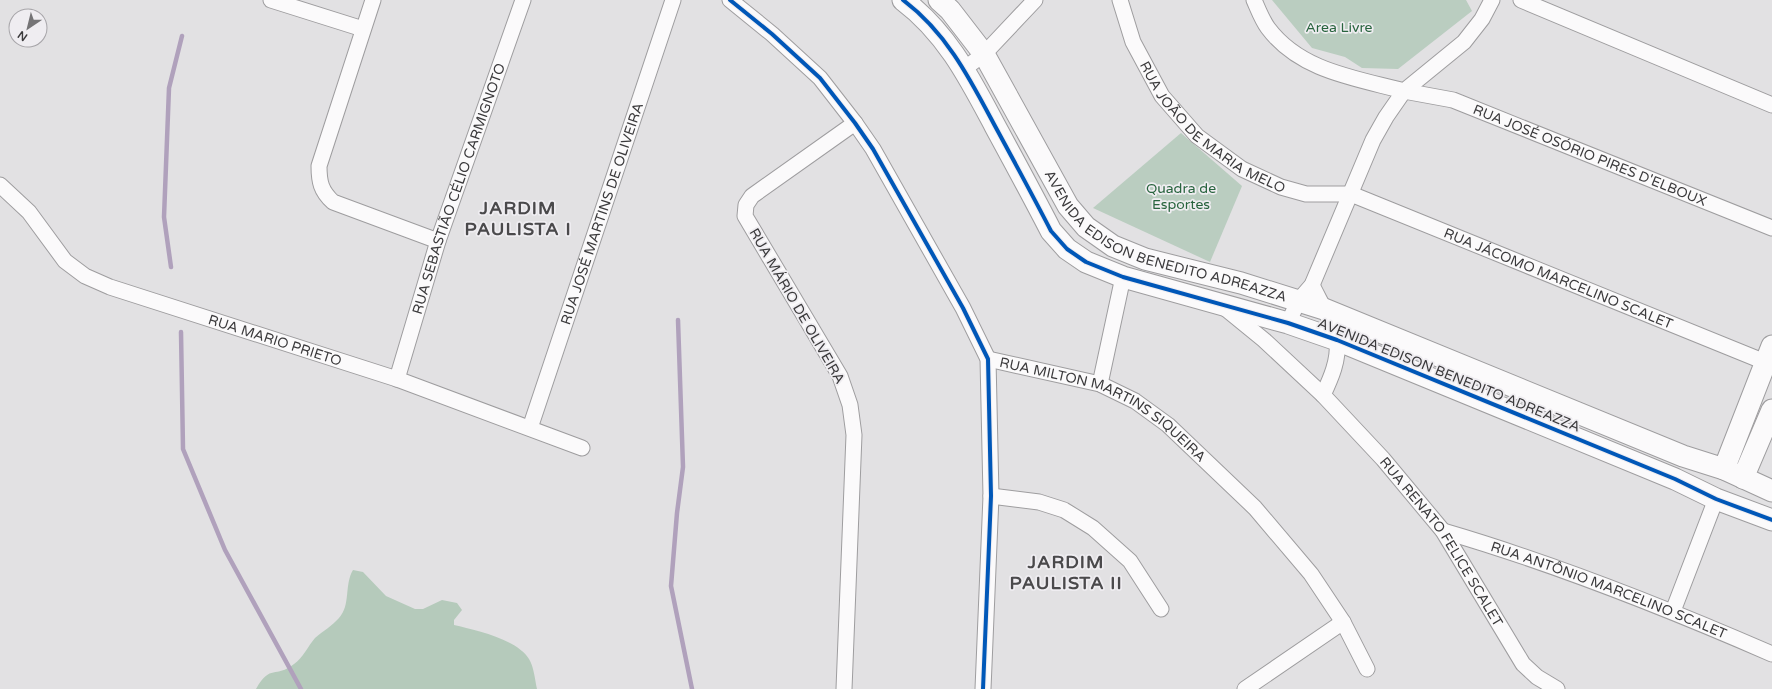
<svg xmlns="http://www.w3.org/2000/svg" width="1772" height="689" font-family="'Varela Round',sans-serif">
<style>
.green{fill:#bacdc0}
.forest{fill:#b5cabb}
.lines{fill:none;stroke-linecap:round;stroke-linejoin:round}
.stream{stroke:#b0a1bc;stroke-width:4.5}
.street-casing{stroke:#9e9d9f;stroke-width:17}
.secondary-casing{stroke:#9e9d9f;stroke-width:23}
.street{stroke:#fbfafb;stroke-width:15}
.secondary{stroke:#fbfafb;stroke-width:21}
.cycleway-casing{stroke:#efedf1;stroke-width:6}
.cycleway{stroke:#0057b8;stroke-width:4}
.labels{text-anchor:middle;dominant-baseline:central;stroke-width:3.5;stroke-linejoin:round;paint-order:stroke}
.park-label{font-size:14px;fill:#28643e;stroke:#efedf1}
.street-label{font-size:14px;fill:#3b3a3c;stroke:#efedf1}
.district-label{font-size:18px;font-weight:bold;letter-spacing:1px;fill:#4a494b;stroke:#efedf1}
</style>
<rect width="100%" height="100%" fill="#e2e1e3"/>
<g class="green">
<path d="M 1272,0 L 1466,0 L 1472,11 L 1398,69 L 1362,68 L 1345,57 L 1312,48 Z"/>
<path d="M 1181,133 L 1242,186 L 1210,262 L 1093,208 Z"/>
</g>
<path class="forest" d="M 353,570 L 363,572 L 386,596 L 415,609 L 423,609 L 442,600 L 457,603 L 462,610 L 454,620 L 454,625 C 475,630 517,639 529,659 C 534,667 535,680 537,689 L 256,689 C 271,663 275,679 294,664 C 303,658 308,646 315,638 C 323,631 332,626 339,618 C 351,605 344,585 353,570 Z"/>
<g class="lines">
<g class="stream">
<path d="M 171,267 L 164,217 L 169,88 L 182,36"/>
<path d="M 678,320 L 683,467 L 677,513 L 671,586 L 692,689"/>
<path d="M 181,332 L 183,449 L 225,550 L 301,689"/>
</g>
<g class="street-casing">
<g id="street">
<path d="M 271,0 L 363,29"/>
<path d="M 373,0 L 319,166 C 319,182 321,191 333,202 L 438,241"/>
<path d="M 730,0 L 772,34 L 820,78 L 855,123 L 873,149 L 963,308 L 988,359 L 991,496 L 983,689"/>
<path id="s1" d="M 1120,0 L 1133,42 L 1162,96 L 1197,136 L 1242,169 L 1281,187 L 1306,194 L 1351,194 L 1765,362"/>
<path d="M 1254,0 C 1258,9 1262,20 1268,28 C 1300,71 1355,78 1404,91 L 1464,42 L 1482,19 L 1492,0"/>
<path d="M 1521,0 L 1772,105"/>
<path d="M 964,69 L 984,54 L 1035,0"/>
<path id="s2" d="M 0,185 L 29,212 L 65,261 L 85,276 L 110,287 L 397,379 L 582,448"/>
<path d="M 1312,285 C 1318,298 1336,328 1337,341 C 1339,360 1331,378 1323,395"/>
<path id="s3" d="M 1226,309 L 1264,340 L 1323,395 L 1383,459 L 1443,531 L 1523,664 L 1537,677 L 1557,689"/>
<path id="s4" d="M 1288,323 L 1299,300 L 1312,285 L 1373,140 L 1386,117 L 1404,91 L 1453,100 L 1772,228"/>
<path id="s5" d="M 988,359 L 1100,384 L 1135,401 L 1168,425 L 1255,508 L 1311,574 L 1343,622 L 1367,669"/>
<path id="s6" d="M 397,379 L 438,241 L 523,0"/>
<path d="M 1100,384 L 1123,277"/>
<path id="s7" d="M 530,428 L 673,0"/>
<path d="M 991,496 L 1039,502 L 1064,510 L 1093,528 L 1130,561 L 1161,609"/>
<path id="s8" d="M 1443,531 C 1556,564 1664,607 1772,654"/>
<path d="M 1673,611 L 1716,499"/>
<path d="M 844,689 L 854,435 L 850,405 L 840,376 L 745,216 L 746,205 L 752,196 L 855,123"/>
<path d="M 1245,689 L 1343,622"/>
</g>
</g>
<g class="secondary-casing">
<g id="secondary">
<path d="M 903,0 C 947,33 970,79 995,126 C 1014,161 1033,196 1051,231 L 1067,249 L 1086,262 L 1123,277 L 1288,323 L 1337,340 L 1675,479 L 1716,499 L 1772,520"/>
<path id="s9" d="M 939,0 L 950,10 L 984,54 L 1068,206 L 1086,227 L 1113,246 L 1145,259 L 1241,283 L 1324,309 L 1683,456 L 1724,469 L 1772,491"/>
<path d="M 1724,469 L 1772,346"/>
<path d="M 1743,478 L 1772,410"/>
</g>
</g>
<use href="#street" class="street"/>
<use href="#secondary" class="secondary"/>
<g class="cycleway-casing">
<g id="cycleway">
<path d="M 730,0 L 772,34 L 820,78 L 855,123 L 873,149 L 963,308 L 988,359 L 991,496 L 983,689"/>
<path d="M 903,0 C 947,33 970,79 995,126 C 1014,161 1033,196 1051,231 L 1067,249 L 1086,262 L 1123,277 L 1288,323 L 1337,340 L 1675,479 L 1716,499 L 1772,520"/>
</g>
</g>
<use href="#cycleway" class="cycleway"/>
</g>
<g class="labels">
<g class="park-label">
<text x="1339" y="27">Area Livre</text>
<text x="1181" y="188">Quadra de<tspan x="1181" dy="16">Esportes</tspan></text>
</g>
<g class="street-label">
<text stroke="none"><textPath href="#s1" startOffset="164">RUA JOÃO DE MARIA MELO</textPath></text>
<text stroke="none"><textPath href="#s4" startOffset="458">RUA JOSÉ OSÓRIO PIRES D'ELBOUX</textPath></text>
<text stroke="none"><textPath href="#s6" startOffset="200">RUA SEBASTIÃO CÉLIO CARMIGNOTO</textPath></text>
<text stroke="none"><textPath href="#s7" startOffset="226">RUA JOSÉ MARTINS DE OLIVEIRA</textPath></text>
<text stroke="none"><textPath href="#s9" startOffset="345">AVENIDA EDISON BENEDITO ADREAZZA</textPath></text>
<text stroke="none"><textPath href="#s1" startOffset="552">RUA JÁCOMO MARCELINO SCALET</textPath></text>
<text transform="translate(797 306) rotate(60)">RUA MÁRIO DE OLIVEIRA</text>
<text stroke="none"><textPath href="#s2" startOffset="326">RUA MARIO PRIETO</textPath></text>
<text transform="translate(1449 375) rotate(22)">AVENIDA EDISON BENEDITO ADREAZZA</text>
<text stroke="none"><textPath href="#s5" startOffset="128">RUA MILTON MARTINS SIQUEIRA</textPath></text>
<text stroke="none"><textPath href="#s3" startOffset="319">RUA RENATO FELICE SCALET</textPath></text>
<text stroke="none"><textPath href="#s8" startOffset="176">RUA ANTÔNIO MARCELINO SCALET</textPath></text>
</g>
<g class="district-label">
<text x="518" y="208">JARDIM<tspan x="518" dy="21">PAULISTA I</tspan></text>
<text x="1066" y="562">JARDIM<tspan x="1066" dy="21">PAULISTA II</tspan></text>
</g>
</g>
<g transform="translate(28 28) rotate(215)"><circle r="19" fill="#efedf1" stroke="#a7a5a9"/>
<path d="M0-3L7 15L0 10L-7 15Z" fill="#757476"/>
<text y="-6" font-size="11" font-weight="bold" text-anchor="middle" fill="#3b3a3c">N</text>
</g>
</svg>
